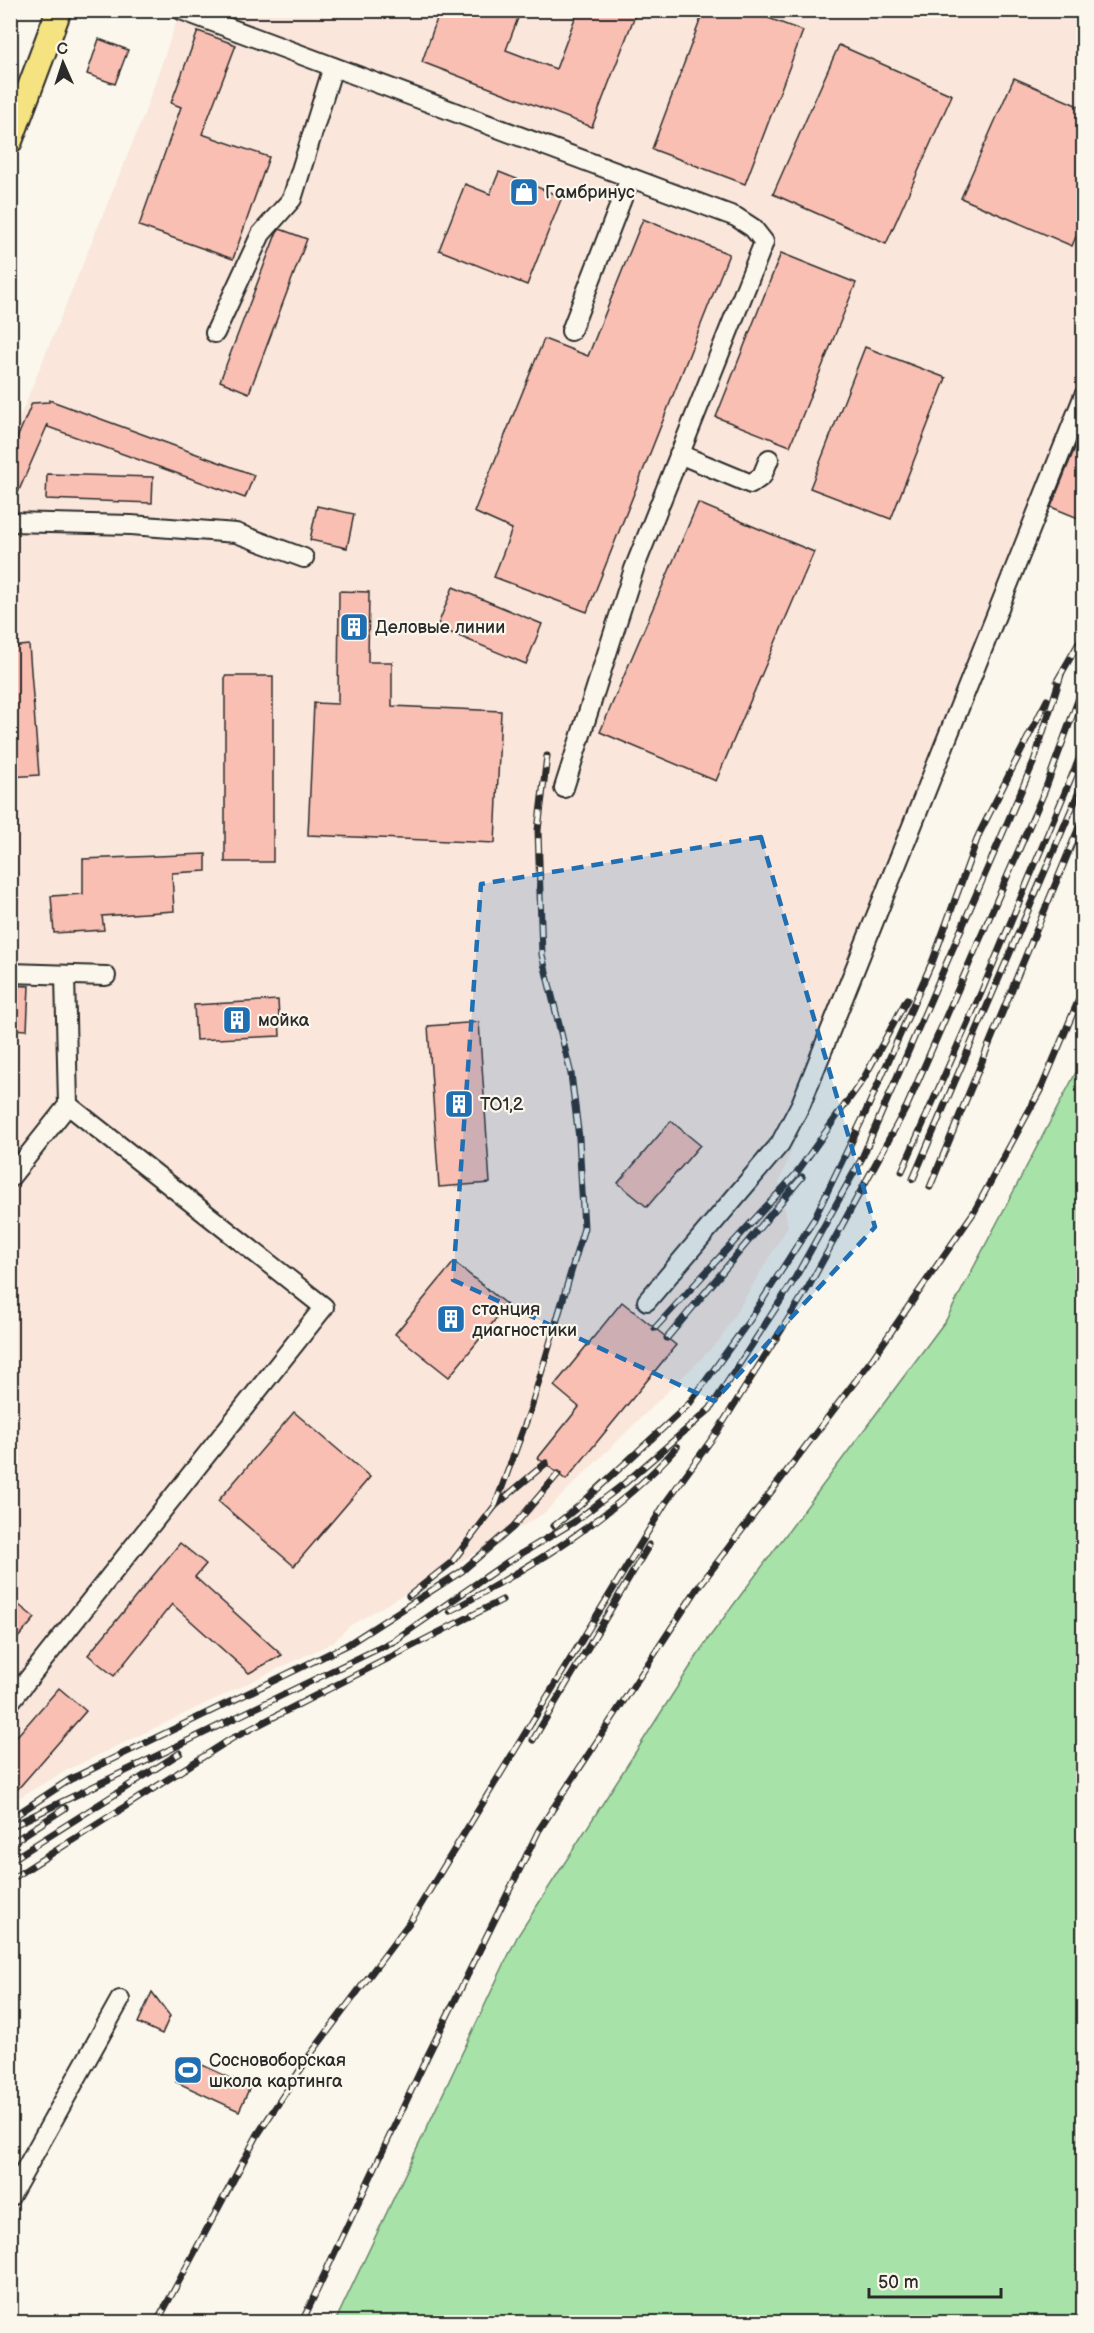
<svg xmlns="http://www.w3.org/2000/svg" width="1094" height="2333" font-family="'Balsamiq Sans',sans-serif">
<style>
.built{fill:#fae6db}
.green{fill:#a7e2a8;stroke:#69866a;stroke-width:1.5}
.building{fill:#f9bfb3;stroke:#2b2b2b;stroke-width:1.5}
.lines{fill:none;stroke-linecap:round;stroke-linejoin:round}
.minor-casing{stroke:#2b2b2b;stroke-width:22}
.major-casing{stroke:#2b2b2b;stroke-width:28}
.minor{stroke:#fbf7ec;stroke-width:18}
.major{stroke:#f5e382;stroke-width:24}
.rail-casing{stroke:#2b2b2b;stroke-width:7}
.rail{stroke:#fbf7ec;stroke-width:4.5;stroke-dasharray:14;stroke-linecap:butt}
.marked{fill:#1f6fb2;fill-opacity:0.2;stroke:#1f6fb2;stroke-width:4.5;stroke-dasharray:12 8;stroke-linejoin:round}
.labels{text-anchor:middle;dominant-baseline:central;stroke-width:4.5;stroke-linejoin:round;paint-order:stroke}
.poi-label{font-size:18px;fill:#2b2b2b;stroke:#fbf7ec;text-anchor:start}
</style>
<rect width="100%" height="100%" fill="#fbf7ec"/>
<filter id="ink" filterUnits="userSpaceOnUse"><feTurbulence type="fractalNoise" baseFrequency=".0167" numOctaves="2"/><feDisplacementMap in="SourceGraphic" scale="12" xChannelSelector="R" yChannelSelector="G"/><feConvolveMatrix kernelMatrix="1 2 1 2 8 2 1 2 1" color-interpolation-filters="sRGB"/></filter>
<g filter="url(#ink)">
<path class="built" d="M 180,11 L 1083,11 L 1083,399 L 779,1182 L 788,1226 L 719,1341 L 543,1514 L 349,1626 L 334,1642 L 67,1770 L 11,1802 L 11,438 L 142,120 Z"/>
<path class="green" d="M 1083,1059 L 1083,2322 L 335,2322 L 517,1937 L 708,1639 L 946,1320 Z"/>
<g class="building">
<path d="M 440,10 L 521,10 L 506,50 L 556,69 L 578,10 L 637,10 L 592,127 L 422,62 Z"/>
<path d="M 704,10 L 747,10 L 803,31 L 745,184 L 652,149 Z"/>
<path d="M 198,31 L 236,45 L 202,134 L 269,157 L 233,259 L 139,226 L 181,107 L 171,103 Z"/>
<path d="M 99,39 L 128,50 L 115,84 L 87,74 Z"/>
<path d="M 839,45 L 952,95 L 886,244 L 773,194 Z"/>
<path d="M 1014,78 L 1083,108 L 1083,220 L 1072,246 L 961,198 Z"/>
<path d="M 499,172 L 562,197 L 527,285 L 439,250 L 465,184 L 490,194 Z"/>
<path d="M 643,219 L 729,254 L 587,612 L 494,577 L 512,529 L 474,512 L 544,339 L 588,356 Z"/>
<path d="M 280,229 L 307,239 L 249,393 L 220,381 L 276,234 Z"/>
<path d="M 781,253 L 856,283 L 790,446 L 716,417 Z"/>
<path d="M 865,347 L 946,378 L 891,519 L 810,488 Z"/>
<path d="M 49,400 L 254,475 L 245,498 L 48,427 L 48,424 L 10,511 L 10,455 L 32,403 L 49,402 Z"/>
<path d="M 1083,428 L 1083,520 L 1051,507 Z"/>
<path d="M 47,474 L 153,477 L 152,503 L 46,499 Z"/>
<path d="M 698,503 L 814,552 L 716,781 L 600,732 Z"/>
<path d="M 317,506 L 354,514 L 347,548 L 310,540 Z"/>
<path d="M 453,587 L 542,624 L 526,664 L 437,627 Z"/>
<path d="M 339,591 L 369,592 L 368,662 L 392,662 L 392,706 L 501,711 L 495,843 L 308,835 L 314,703 L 338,704 Z"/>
<path d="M 29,645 L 39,775 L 10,777 L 10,647 Z"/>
<rect x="225" y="676" width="48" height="186"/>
<path d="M 206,854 L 206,871 L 172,873 L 174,911 L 102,916 L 104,930 L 54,933 L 51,896 L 83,894 L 83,859 Z"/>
<path d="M 10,985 L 29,986 L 27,1030 L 10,1029 Z"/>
<path d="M 278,1000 L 280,1036 L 196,1040 L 194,1005 Z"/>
<path d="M 479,1022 L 490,1183 L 439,1187 L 428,1026 Z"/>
<path d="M 671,1121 L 700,1145 L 647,1207 L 618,1183 Z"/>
<path d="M 454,1262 L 507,1305 L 449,1377 L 395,1334 Z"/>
<path d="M 622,1302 L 676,1345 L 566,1480 L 538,1458 L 579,1407 L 554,1386 Z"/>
<path d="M 294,1412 L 370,1477 L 294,1566 L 218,1501 Z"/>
<path d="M 180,1543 L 206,1564 L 195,1577 L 282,1655 L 249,1673 L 172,1604 L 114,1676 L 88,1655 Z"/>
<path d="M 10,1598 L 35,1618 L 10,1647 Z"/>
<path d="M 59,1688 L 86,1711 L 10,1798 L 10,1744 Z"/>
<path d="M 152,1992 L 170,2016 L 162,2034 L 138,2023 Z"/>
<path d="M 187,2058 L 250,2087 L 239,2111 L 176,2082 Z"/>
</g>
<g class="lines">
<g class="minor-casing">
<g id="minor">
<path d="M 181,10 L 736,217 L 753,228 L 764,242 L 634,569 L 564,788"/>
<path d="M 571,331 L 630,178"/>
<path d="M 215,333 L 261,234 L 292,199 L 333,67"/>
<path d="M 679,454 L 751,484 L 762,476 L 769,459"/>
<path d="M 10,522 L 131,525 L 236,533 L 304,558"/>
<path d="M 10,973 L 106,976"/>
<path d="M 10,1178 L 68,1105 L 65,975"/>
<path d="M 647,1301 L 780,1144 L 801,1104 L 1084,395"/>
<path d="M 10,1702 L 324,1307 L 68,1105"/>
<path d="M 10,2197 L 120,2000"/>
</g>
</g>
<g class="major-casing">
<path id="major" d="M 10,141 L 59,10"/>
</g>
<use href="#minor" class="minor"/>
<use href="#major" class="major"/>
<g class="rail-casing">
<g id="rail">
<path d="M 1057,681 L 1084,634"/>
<path d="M 902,1171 L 981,993 L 1084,747"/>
<path d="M 913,1179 L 1084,780"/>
<path d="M 930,1187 L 1084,815"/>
<path d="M 655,1328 L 795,1175 L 864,1078 L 907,999"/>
<path d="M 667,1338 L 802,1177"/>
<path d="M 495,1506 L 530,1411 L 584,1228 L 579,1138 L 571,1074 L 542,955 L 538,830 L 547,756"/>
<path d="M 554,1526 L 579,1506 L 689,1404 L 749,1321 L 813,1221 L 863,1118 L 933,960 L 979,834 L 1047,700"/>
<path d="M 409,1596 L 452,1562 L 495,1506 L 546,1463"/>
<path d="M 450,1611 C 532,1566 614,1518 677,1447"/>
<path d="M 392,1642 L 509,1561 L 574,1522 L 625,1483 L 710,1409 L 794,1280 L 862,1158 L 1034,761 L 1061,675"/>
<path d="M 533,1740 L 649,1545"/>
<path d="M 10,1819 L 69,1780 L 347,1645 L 462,1571 L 513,1527 L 558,1474"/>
<path d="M 10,1827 L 400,1638"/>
<path d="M 10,1844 L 65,1808"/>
<path d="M 10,1861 L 180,1753"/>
<path d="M 10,1880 L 231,1739 L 502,1600"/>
<path d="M 157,2322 L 258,2134 L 310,2055 L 412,1919 L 666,1502 L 717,1432 L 809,1286 L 907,1106 L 1045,790 L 1084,684"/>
<path d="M 302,2322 L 427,2057 L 539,1830 L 697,1589 L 873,1358 L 974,1212 L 1042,1087 L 1084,987"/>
</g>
</g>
<use href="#rail" class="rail"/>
</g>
</g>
<path class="marked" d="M 761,837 L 875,1227 L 714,1401 L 453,1280 L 481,884 Z"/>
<defs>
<g id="shop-square" transform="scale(1.5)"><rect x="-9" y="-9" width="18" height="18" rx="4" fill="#1f6fb2" stroke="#fbf7ec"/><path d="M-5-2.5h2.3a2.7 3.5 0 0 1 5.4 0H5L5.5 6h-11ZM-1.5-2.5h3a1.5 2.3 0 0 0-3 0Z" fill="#fff"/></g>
<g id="building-square" transform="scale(1.5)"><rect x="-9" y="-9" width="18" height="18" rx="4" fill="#1f6fb2" stroke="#fbf7ec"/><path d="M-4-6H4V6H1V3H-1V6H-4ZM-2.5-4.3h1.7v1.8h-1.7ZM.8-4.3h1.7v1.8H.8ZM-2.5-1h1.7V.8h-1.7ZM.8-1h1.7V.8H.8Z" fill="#fff"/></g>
<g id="stadium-square" transform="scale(1.5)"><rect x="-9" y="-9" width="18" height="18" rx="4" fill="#1f6fb2" stroke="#fbf7ec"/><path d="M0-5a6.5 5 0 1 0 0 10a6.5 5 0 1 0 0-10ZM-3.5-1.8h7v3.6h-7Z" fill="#fff"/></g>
</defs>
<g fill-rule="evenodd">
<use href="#shop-square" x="524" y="192"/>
<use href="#building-square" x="354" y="627"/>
<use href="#building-square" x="237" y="1020"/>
<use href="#building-square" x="459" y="1104"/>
<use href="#building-square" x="451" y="1319"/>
<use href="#stadium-square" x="188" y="2070"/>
</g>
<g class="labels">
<g class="poi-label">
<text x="545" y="192">Гамбринус</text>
<text x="375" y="627">Деловые линии</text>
<text x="258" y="1020">мойка</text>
<text x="480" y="1104">ТО1,2</text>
<text x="472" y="1309">станция<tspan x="472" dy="21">диагностики</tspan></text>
<text x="209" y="2060">Сосновоборская<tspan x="209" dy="21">школа картинга</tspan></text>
</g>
</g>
<rect width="1094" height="2333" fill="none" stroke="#fbf7ec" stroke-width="36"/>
<rect x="18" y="18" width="1058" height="2297" fill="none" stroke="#2b2b2b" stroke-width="2" filter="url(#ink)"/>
<g transform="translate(63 63) rotate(357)" stroke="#fbf7ec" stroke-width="4.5" paint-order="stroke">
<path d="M0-4.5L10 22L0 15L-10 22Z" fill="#2b2b2b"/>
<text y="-9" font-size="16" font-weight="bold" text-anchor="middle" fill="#2b2b2b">С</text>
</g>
<path d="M869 2288v9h132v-9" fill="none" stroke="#2b2b2b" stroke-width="3"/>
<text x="878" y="2288" font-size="18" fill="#2b2b2b" stroke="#fbf7ec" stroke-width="4.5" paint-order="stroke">50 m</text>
</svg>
